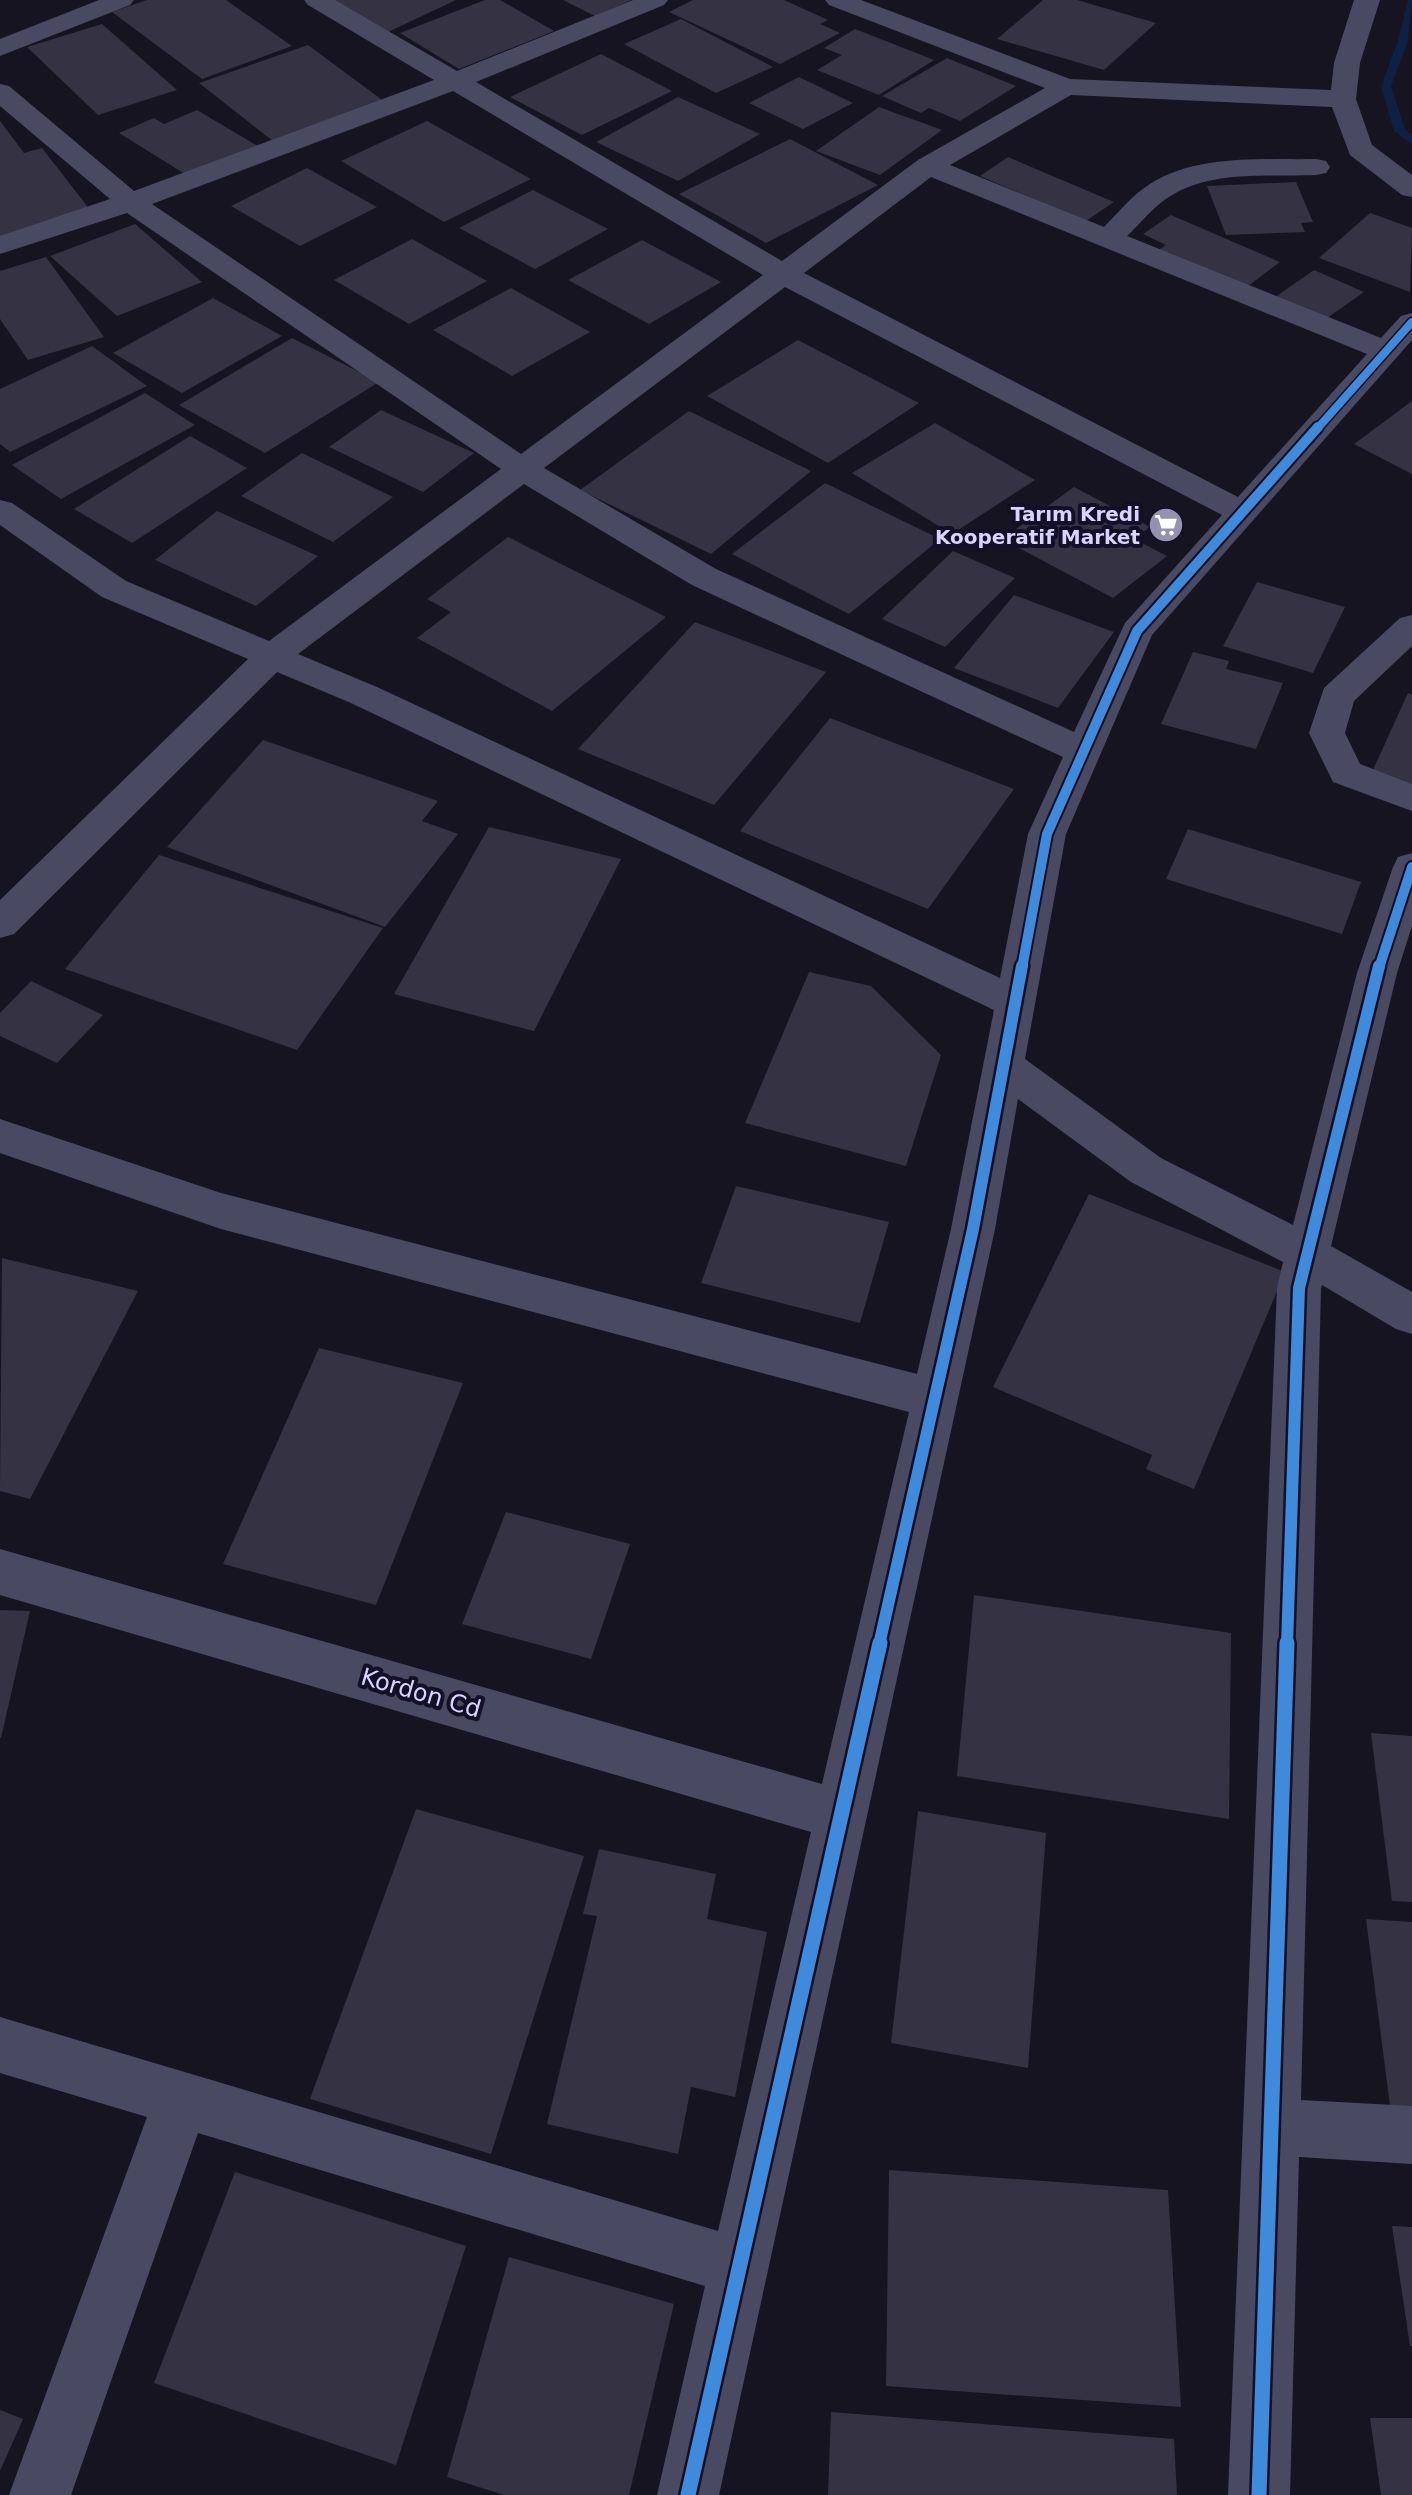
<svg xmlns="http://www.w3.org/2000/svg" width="1412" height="2495" font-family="'DejaVu Sans',sans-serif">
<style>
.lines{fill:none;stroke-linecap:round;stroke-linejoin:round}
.stream{fill:#0d2144;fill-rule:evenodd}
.building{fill:#343243}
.minor{fill:#4a4962;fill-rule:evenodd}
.cycleway-far3-casing{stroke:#130f26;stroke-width:11}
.cycleway-far2-casing{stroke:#130f26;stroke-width:14}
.cycleway-far1-casing{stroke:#130f26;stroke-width:17}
.cycleway-casing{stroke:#130f26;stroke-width:20}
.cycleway-far3{stroke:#408adc;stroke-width:8}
.cycleway-far2{stroke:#408adc;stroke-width:10}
.cycleway-far1{stroke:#408adc;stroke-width:12}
.cycleway{stroke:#408adc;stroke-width:15}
.labels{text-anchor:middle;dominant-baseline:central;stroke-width:8;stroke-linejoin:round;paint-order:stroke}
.far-poi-label{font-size:20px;font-weight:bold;fill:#d9d4ff;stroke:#130f26;text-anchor:end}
.street-label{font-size:24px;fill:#d9d4ff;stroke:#130f26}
</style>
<rect width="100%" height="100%" fill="#161421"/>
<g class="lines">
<path class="stream" d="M 1408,0 L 1412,0 L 1408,41 L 1391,86 L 1405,130 L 1412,135 L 1412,144 L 1394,131 L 1381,86 L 1398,41 Z"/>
</g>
<g class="building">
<path d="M 147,0 L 226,0 L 292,46 L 202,79 L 112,12 Z"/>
<path d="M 324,0 L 456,0 L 388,32 Z"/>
<path d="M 485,0 L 500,0 L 554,31 L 459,69 L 400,33 Z"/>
<path d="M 563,0 L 631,0 L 595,16 Z"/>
<path d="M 693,0 L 784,0 L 828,20 L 820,24 L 840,33 L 780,64 L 669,12 Z"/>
<path d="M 1043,0 L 1077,0 L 1156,23 L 1104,70 L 997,39 Z"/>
<path d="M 681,19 L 773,67 L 716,93 L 624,44 Z"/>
<path d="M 102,24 L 177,90 L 98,115 L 27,47 Z"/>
<path d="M 855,29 L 934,60 L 879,95 L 817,70 L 842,55 L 824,48 Z"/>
<path d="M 308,45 L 389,105 L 278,145 L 199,83 Z"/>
<path d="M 601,54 L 672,91 L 582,135 L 510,97 Z"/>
<path d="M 947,58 L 1016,86 L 960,121 L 929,108 L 921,113 L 882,96 Z"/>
<path d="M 799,77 L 853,103 L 803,129 L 749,103 Z"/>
<path d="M 678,97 L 760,134 L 678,181 L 596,142 Z"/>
<path d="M 879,107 L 942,130 L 880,175 L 816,151 Z"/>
<path d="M 197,110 L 261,148 L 193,179 L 119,133 L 154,118 L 164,124 Z"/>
<path d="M 0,121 L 24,153 L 42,148 L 91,211 L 0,237 Z"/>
<path d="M 427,121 L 531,179 L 444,222 L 341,161 Z"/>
<path d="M 790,139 L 878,185 L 766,243 L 679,194 Z"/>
<path d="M 1008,157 L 1114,202 L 1086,221 L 980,176 Z"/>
<path d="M 307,168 L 377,207 L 300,246 L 231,206 Z"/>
<path d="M 1296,182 L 1313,222 L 1301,223 L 1305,232 L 1226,235 L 1207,186 Z"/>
<path d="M 533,190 L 608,229 L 535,269 L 459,228 Z"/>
<path d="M 1370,213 L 1412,228 L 1410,292 L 1319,258 Z"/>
<path d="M 1171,215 L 1280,262 L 1240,292 L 1154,253 L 1166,245 L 1143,234 Z"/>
<path d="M 135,224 L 202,282 L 117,316 L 50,256 Z"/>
<path d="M 412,239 L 487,281 L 409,324 L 334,280 Z"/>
<path d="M 642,240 L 721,282 L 649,324 L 568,280 Z"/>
<path d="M 46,257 L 104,337 L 28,360 L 0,319 L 0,271 Z"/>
<path d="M 1314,270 L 1364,292 L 1320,323 L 1271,300 Z"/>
<path d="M 511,288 L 590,332 L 512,376 L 433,330 Z"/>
<path d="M 213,298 L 282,336 L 182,393 L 113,353 Z"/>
<path d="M 292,338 L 379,382 L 265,453 L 179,405 Z"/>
<path d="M 798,340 L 919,403 L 828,463 L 707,396 Z"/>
<path d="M 92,346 L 147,386 L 10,452 L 0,444 L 0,389 Z"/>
<path d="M 145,393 L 195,425 L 61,499 L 12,465 Z"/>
<path d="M 1412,401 L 1412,474 L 1354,444 Z"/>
<path d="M 381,410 L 474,453 L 423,492 L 329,447 Z"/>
<path d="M 689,411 L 811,471 L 711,554 L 580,490 Z"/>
<path d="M 935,423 L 1035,480 L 952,534 L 852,473 Z"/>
<path d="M 190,436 L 247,468 L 132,543 L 74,509 Z"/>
<path d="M 302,453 L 393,497 L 333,542 L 241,496 Z"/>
<path d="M 825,483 L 940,539 L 849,614 L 732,554 Z"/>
<path d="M 1074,487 L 1150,527 L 1134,539 L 1167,556 L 1113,598 L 1002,539 Z"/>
<path d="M 217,511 L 318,556 L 256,606 L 155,560 Z"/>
<path d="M 508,537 L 666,617 L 552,711 L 417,638 L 451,612 L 427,599 Z"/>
<path d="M 953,551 L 1015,578 L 945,647 L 882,619 Z"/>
<path d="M 1257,582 L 1345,607 L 1313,673 L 1223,646 Z"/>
<path d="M 1014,595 L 1114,632 L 1058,708 L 954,668 Z"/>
<path d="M 695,622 L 826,672 L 714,805 L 578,749 Z"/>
<path d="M 1193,652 L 1229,661 L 1226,669 L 1283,683 L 1256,749 L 1161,724 Z"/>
<path d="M 1408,693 L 1412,695 L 1412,784 L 1372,772 Z"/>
<path d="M 830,718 L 1014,789 L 928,909 L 740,831 Z"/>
<path d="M 263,740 L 438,801 L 422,821 L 458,834 L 385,927 L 167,847 Z"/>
<path d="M 489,827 L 621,859 L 534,1031 L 394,994 Z"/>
<path d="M 1188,829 L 1361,882 L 1342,934 L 1166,879 Z"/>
<path d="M 159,855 L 383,928 L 297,1050 L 65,969 Z"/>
<path d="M 809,972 L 871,986 L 941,1055 L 906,1166 L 745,1123 Z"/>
<path d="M 31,981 L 103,1015 L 57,1063 L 0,1036 L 0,1013 Z"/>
<path d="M 736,1186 L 889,1222 L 860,1323 L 701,1283 Z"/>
<path d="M 1089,1194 L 1285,1272 L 1194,1489 L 1146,1469 L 1152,1455 L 993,1387 Z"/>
<path d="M 2,1258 L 138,1291 L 30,1499 L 0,1491 Z"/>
<path d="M 319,1348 L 463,1383 L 376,1605 L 223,1564 Z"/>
<path d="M 506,1512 L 630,1544 L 591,1659 L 462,1624 Z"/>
<path d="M 974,1595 L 1231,1633 L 1229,1819 L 957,1776 Z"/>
<path d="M 0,1610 L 30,1611 L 1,1738 L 0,1738 Z"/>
<path d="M 1371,1733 L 1412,1736 L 1412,1902 L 1392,1901 Z"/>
<path d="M 416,1809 L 584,1856 L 491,2154 L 310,2099 Z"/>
<path d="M 918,1811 L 1046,1833 L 1028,2068 L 891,2043 Z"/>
<path d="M 599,1849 L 716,1874 L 707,1919 L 767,1932 L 735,2097 L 691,2087 L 678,2154 L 547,2124 L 597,1916 L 583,1914 Z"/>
<path d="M 1366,1919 L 1412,1922 L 1412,2108 L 1390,2106 Z"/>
<path d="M 889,2170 L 1168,2190 L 1181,2407 L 886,2386 Z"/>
<path d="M 235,2172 L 466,2246 L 396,2465 L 154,2383 Z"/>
<path d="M 1392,2226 L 1412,2227 L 1412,2346 L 1410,2346 Z"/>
<path d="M 509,2257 L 674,2304 L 629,2495 L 504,2495 L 447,2477 Z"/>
<path d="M 0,2410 L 23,2419 L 0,2471 Z"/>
<path d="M 831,2412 L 1174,2439 L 1177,2495 L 828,2495 Z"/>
<path d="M 1370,2418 L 1412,2418 L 1412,2495 L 1381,2495 Z"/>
</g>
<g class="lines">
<g class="minor">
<path d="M 99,0 L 134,0 L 130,5 L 0,56 L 0,39 Z"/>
<path d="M 304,0 L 335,0 L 457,71 L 633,0 L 668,0 L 664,5 L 476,82 L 782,261 L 918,160 L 1045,88 L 829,5 L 825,0 L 861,0 L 1070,79 L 1331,90 L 1334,63 L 1354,0 L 1380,0 L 1360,63 L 1356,99 L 1372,145 L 1412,175 L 1412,197 L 1402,195 L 1350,155 L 1332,107 L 1071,95 L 950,165 L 1104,227 C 1119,212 1132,195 1150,184 C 1197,154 1263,160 1316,159 L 1326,161 L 1330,167 L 1326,173 L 1316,175 C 1271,177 1214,170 1174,194 C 1155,204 1142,222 1127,236 L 1381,338 L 1401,316 L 1412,313 L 1412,340 L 1152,635 L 1066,834 L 1025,1059 L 1161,1158 L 1293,1225 L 1357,973 L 1393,867 L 1398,857 L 1412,853 L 1412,926 L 1397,973 L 1331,1246 L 1412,1292 L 1412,1334 L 1396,1329 L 1322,1285 L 1321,1288 L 1301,2100 L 1412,2106 L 1412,2164 L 1299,2157 L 1290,2495 L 1228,2495 L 1277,1288 L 1283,1262 L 1131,1182 L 1018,1099 L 995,1229 L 719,2495 L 657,2495 L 705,2286 L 198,2133 L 71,2495 L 9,2495 L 147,2117 L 0,2073 L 0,2017 L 718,2231 L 811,1832 L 0,1595 L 0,1549 L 822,1784 L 909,1412 L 221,1229 L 0,1153 L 0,1119 L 221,1193 L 917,1374 L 951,1229 L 994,1010 L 351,703 L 277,672 L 14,934 L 0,938 L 0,900 L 248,659 L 102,597 L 0,525 L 0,500 L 12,503 L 126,581 L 269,641 L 501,469 L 127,213 L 0,254 L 0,236 L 110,199 L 0,106 L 0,84 L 9,86 L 134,191 L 434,80 L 308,5 ZM 453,91 L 763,275 L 521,454 L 152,204 ZM 931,177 L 1367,354 L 1238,497 L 804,273 ZM 785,287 L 1222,515 L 1125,623 L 1074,732 L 716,569 L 544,468 ZM 524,484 L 692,585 L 1063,757 L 1028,834 L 1000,978 L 377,687 L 298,654 Z"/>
<path d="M 1412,615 L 1412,646 L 1354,701 L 1345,733 L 1360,764 L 1412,784 L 1412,811 L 1333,782 L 1309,733 L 1324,688 L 1400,618 Z"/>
</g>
<g class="cycleway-far3-casing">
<path id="cycleway-far3" d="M 1317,429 L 1412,322"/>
</g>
<g class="cycleway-far2-casing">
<g id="cycleway-far2">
<path d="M 1022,968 L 1047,834 L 1137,631 L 1318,427"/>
<path d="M 1379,968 L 1412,867"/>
</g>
</g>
<g class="cycleway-far1-casing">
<g id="cycleway-far1">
<path d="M 879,1645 L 973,1229 L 1022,966"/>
<path d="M 1287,1645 L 1299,1288 L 1379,966"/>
</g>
</g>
<g class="cycleway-casing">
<g id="cycleway">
<path d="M 688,2495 L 880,1643"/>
<path d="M 1259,2495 L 1287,1643"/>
</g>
</g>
<use href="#cycleway-far3" class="cycleway-far3"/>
<use href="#cycleway-far2" class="cycleway-far2"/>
<use href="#cycleway-far1" class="cycleway-far1"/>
<use href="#cycleway" class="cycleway"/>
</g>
<defs>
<g id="supermarket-disc" transform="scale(1.8)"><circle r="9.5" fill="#9591b1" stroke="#130f26"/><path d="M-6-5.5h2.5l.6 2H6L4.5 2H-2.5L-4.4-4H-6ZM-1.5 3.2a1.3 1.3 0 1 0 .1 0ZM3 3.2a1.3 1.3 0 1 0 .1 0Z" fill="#fff"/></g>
</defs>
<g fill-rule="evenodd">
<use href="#supermarket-disc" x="1166" y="525"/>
</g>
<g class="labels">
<g class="far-poi-label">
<text x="1140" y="514">Tarım Kredi<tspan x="1140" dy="23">Kooperatif Market</tspan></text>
</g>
<g class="street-label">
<text transform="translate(421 1693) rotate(16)">Kordon Cd</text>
</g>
</g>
</svg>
